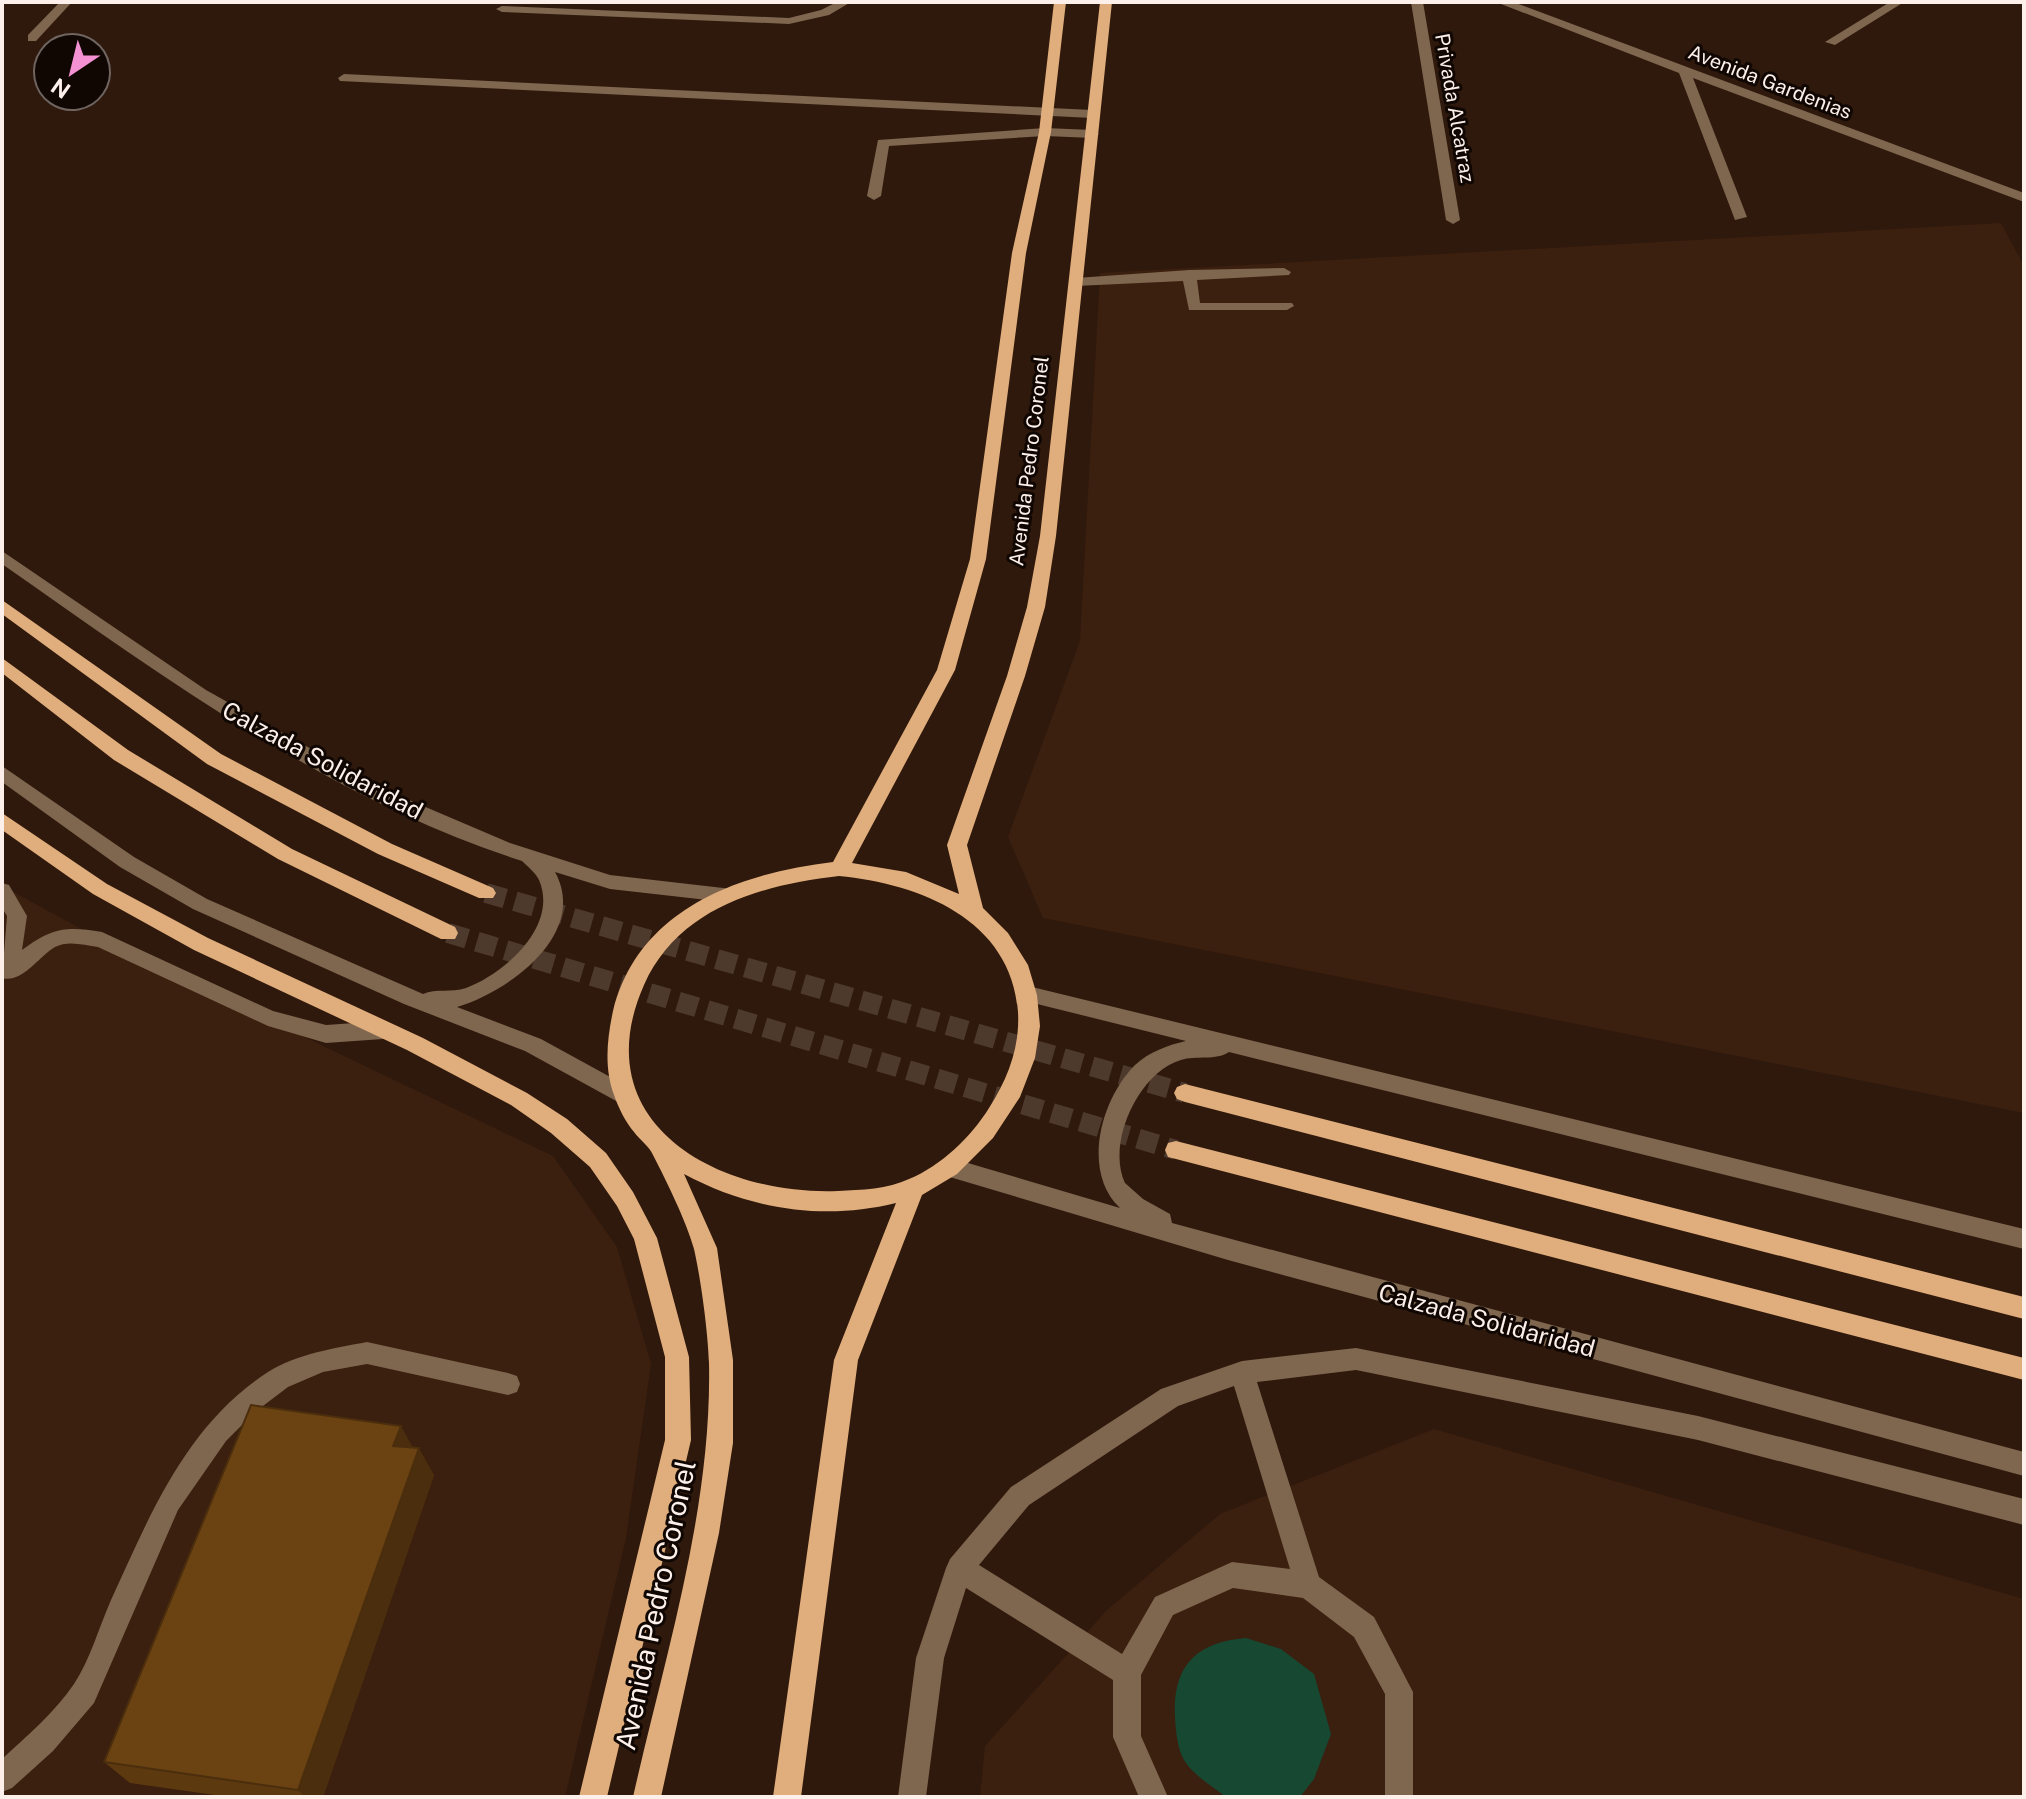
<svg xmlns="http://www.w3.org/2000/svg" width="2026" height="1799" font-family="'Public Sans',sans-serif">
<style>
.built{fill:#3b1f0f}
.green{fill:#174831}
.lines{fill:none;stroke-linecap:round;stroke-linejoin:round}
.major-tunnel{stroke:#4e392d;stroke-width:20;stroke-dasharray:20 10;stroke-linecap:butt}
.minor{fill:#7e664f;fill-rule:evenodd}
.major{fill:#e0ad7c;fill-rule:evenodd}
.wall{fill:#5c390f}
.shaded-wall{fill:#4b2e0d}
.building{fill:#6b4212;stroke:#4b2e0d;stroke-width:2}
.labels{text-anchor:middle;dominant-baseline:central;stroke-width:6;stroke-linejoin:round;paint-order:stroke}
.far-street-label{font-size:20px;fill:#fdf0ea;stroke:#100703}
.street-label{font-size:24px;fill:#fdf0ea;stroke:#100703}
.near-street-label{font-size:28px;fill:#fdf0ea;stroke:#100703}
</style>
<rect width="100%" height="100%" fill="#2f190c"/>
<g class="built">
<path d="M 2001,223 L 2024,266 L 2024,1113 L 1043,918 L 1008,837 L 1080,641 L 1100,273 Z"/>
<path d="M 2,886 L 102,940 L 553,1156 L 617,1247 L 651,1364 L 626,1538 L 565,1797 L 2,1797 Z"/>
<path d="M 1434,1429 L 2024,1599 L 2024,1797 L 980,1797 L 985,1746 L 1106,1611 L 1220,1514 Z"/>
</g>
<path class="green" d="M 1246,1638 L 1281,1649 L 1314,1674 L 1331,1734 L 1314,1779 L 1300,1797 L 1226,1797 C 1213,1787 1192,1774 1184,1760 C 1177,1748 1176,1731 1175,1718 C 1172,1666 1196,1642 1246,1638 Z"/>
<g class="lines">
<g class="major-tunnel">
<path d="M 486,893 L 1185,1093"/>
<path d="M 448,933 L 1176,1150"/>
</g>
<g class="minor">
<path d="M 60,2 L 72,2 L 36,41 L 28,41 L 28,35 Z"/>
<path d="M 837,2 L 851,2 L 829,15 L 789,24 L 502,12 L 496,9 L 502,6 L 789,18 L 821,10 Z"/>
<path d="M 1411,2 L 1423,2 L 1460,220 L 1453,224 L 1446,220 Z"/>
<path d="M 1496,2 L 1513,2 L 2024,193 L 2024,202 L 1693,78 L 1747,217 L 1735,220 L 1679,73 Z"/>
<path d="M 1890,2 L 1904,2 L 1835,45 L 1825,42 Z"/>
<path d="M 344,74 L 1092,110 L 1098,114 L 1092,118 L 340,81 L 338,78 Z"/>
<path d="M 1045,128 L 1093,130 L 1099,134 L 1093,138 L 1045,136 L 889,146 L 881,196 L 874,200 L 867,196 L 878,140 Z"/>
<path d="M 1284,268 L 1291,272 L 1289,275 L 1197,280 L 1200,303 L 1292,303 L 1294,306 L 1287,310 L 1189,310 L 1183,281 L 1076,286 L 1069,282 L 1076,278 L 1189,270 Z"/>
<path d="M 2,551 L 206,690 L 381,788 L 510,843 L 610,875 L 732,889 L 735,894 L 732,899 L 725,902 L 610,889 L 555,872 C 589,934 508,992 457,1007 L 541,1039 L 634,1090 L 637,1096 L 634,1102 L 626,1105 L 618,1102 L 525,1051 L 404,1004 L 193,909 L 120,867 L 2,782 L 2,766 L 134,857 L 207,899 L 423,994 C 436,988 451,993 466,988 C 504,974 559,926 539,880 C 536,873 528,867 522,861 C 331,800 165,678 2,564 Z"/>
<path d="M 2,883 L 9,885 L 27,916 L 22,950 C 52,928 66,926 102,932 L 273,1011 L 326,1025 L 383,1021 L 391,1024 L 394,1030 L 391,1036 L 383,1039 L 326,1043 L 268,1026 L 98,947 C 84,945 68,940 55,947 C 39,956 22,984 2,978 L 7,916 L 2,908 Z"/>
<path d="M 1028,986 L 2024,1229 L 2024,1249 L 1229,1052 C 1216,1061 1196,1055 1181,1060 C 1139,1072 1106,1143 1125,1183 L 1143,1199 L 1170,1214 L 1172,1223 L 2024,1452 L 2024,1476 L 1228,1260 L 943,1175 L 940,1168 L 943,1161 L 951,1158 L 1120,1208 C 1081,1171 1101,1099 1135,1065 C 1149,1052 1168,1045 1186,1041 L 1021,1000 L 1018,994 L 1021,988 Z"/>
<path d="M 367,1342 L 508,1373 L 517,1376 L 520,1384 L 517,1392 L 508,1395 L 367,1364 L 323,1372 L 288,1387 L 255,1412 L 226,1441 L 178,1510 L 94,1703 L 53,1751 L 12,1788 L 2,1792 L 2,1759 C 27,1736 55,1712 74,1684 C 90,1660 99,1627 111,1600 C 150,1515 186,1425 268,1372 C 297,1354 334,1348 367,1342 Z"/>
<path d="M 1356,1348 L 1698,1416 L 2024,1499 L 2024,1525 L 1698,1440 L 1356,1370 L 1257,1382 L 1319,1577 L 1374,1617 L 1413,1692 L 1413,1797 L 1385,1797 L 1385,1694 L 1354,1637 L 1303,1598 L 1233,1588 L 1173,1615 L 1141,1675 L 1141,1736 L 1168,1797 L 1139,1797 L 1113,1737 L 1113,1680 L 966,1588 L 944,1658 L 926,1797 L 898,1797 L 916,1658 L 946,1568 L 950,1559 L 1011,1487 L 1161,1389 L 1242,1361 ZM 1234,1386 L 1290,1569 L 1232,1562 L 1155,1597 L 1122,1654 L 979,1565 L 1029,1505 L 1178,1406 Z"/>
</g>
<g class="major">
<path d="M 1054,2 L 1066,2 L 1051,132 L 1026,253 L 986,559 L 955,670 L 852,863 L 906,872 L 959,894 L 947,845 L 1007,676 L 1027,607 L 1040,536 L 1100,2 L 1112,2 L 1056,536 L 1045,607 L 1025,676 L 967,845 L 983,908 L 1008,933 L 1028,965 L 1037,995 L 1040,1026 L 1035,1058 L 1020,1097 L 993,1138 L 957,1174 L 922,1195 L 858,1360 L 801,1797 L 773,1797 L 834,1360 L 896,1203 C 823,1221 749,1209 684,1174 L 717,1248 L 733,1360 L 733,1443 L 719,1533 L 661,1797 L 633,1797 C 665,1655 712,1510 709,1363 C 708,1332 701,1280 694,1249 C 686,1221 667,1182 653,1155 C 649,1146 640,1140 634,1132 C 626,1123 618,1107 614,1095 C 604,1068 607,1039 613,1011 C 638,909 739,873 833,862 L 937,670 L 970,559 L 1012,253 L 1039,132 ZM 839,876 C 920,884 1011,919 1018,1012 C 1020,1047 1008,1078 989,1108 C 971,1137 941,1166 909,1179 C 888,1189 861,1190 838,1191 C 718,1196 583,1123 644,985 C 679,907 762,885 839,876 Z"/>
<path d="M 2,600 L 221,754 L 392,844 L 493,888 L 496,893 L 493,898 L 479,898 L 378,854 L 207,764 L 2,614 Z"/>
<path d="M 2,658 L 128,750 L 292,849 L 455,927 L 458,933 L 455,939 L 441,939 L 278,859 L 114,760 L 2,673 Z"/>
<path d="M 2,813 L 107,884 L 208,938 L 423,1038 L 527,1093 L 567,1119 L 606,1153 L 633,1192 L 657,1238 L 689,1357 L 691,1440 L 607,1797 L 579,1797 L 665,1440 L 665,1357 L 634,1239 L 617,1206 L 590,1167 L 551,1133 L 511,1105 L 407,1050 L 194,950 L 93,894 L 2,830 Z"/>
<path d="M 1185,1084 L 2024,1297 L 2024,1319 L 1185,1102 L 1177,1099 L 1174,1093 L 1177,1087 Z"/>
<path d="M 1176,1141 L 2024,1358 L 2024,1380 L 1176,1159 L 1168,1157 L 1165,1150 L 1168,1143 Z"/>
</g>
</g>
<path class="wall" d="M 414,1448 L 434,1475 L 323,1797 L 229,1797 L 130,1783 L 104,1762 Z"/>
<g class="shaded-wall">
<path d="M 401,1426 L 416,1453 L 393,1446 Z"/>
<path d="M 419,1448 L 434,1475 L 323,1797 L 305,1797 L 298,1790 Z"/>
</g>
<path class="building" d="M 251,1405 L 401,1426 L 393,1446 L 419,1448 L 298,1790 L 104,1762 Z"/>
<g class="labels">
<g class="far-street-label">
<text transform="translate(1770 82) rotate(21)">Avenida Gardenias</text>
<text transform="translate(1455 108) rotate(80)">Privada Alcatraz</text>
<text transform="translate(1029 461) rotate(-83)">Avenida Pedro Coronel</text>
</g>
<g class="street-label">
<text transform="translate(323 760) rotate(28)">Calzada Solidaridad</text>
<text transform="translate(1487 1320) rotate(15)">Calzada Solidaridad</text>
</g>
<g class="near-street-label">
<text transform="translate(655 1605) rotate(-78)">Avenida Pedro Coronel</text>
</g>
</g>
<rect width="2026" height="1799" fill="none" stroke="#fdf0ea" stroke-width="8"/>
<g transform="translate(72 72) rotate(215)"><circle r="38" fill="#100703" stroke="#6f645f" stroke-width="2"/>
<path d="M0-6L14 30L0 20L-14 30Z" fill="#f491d3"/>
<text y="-12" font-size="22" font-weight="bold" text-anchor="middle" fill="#fdf0ea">N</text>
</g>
</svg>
